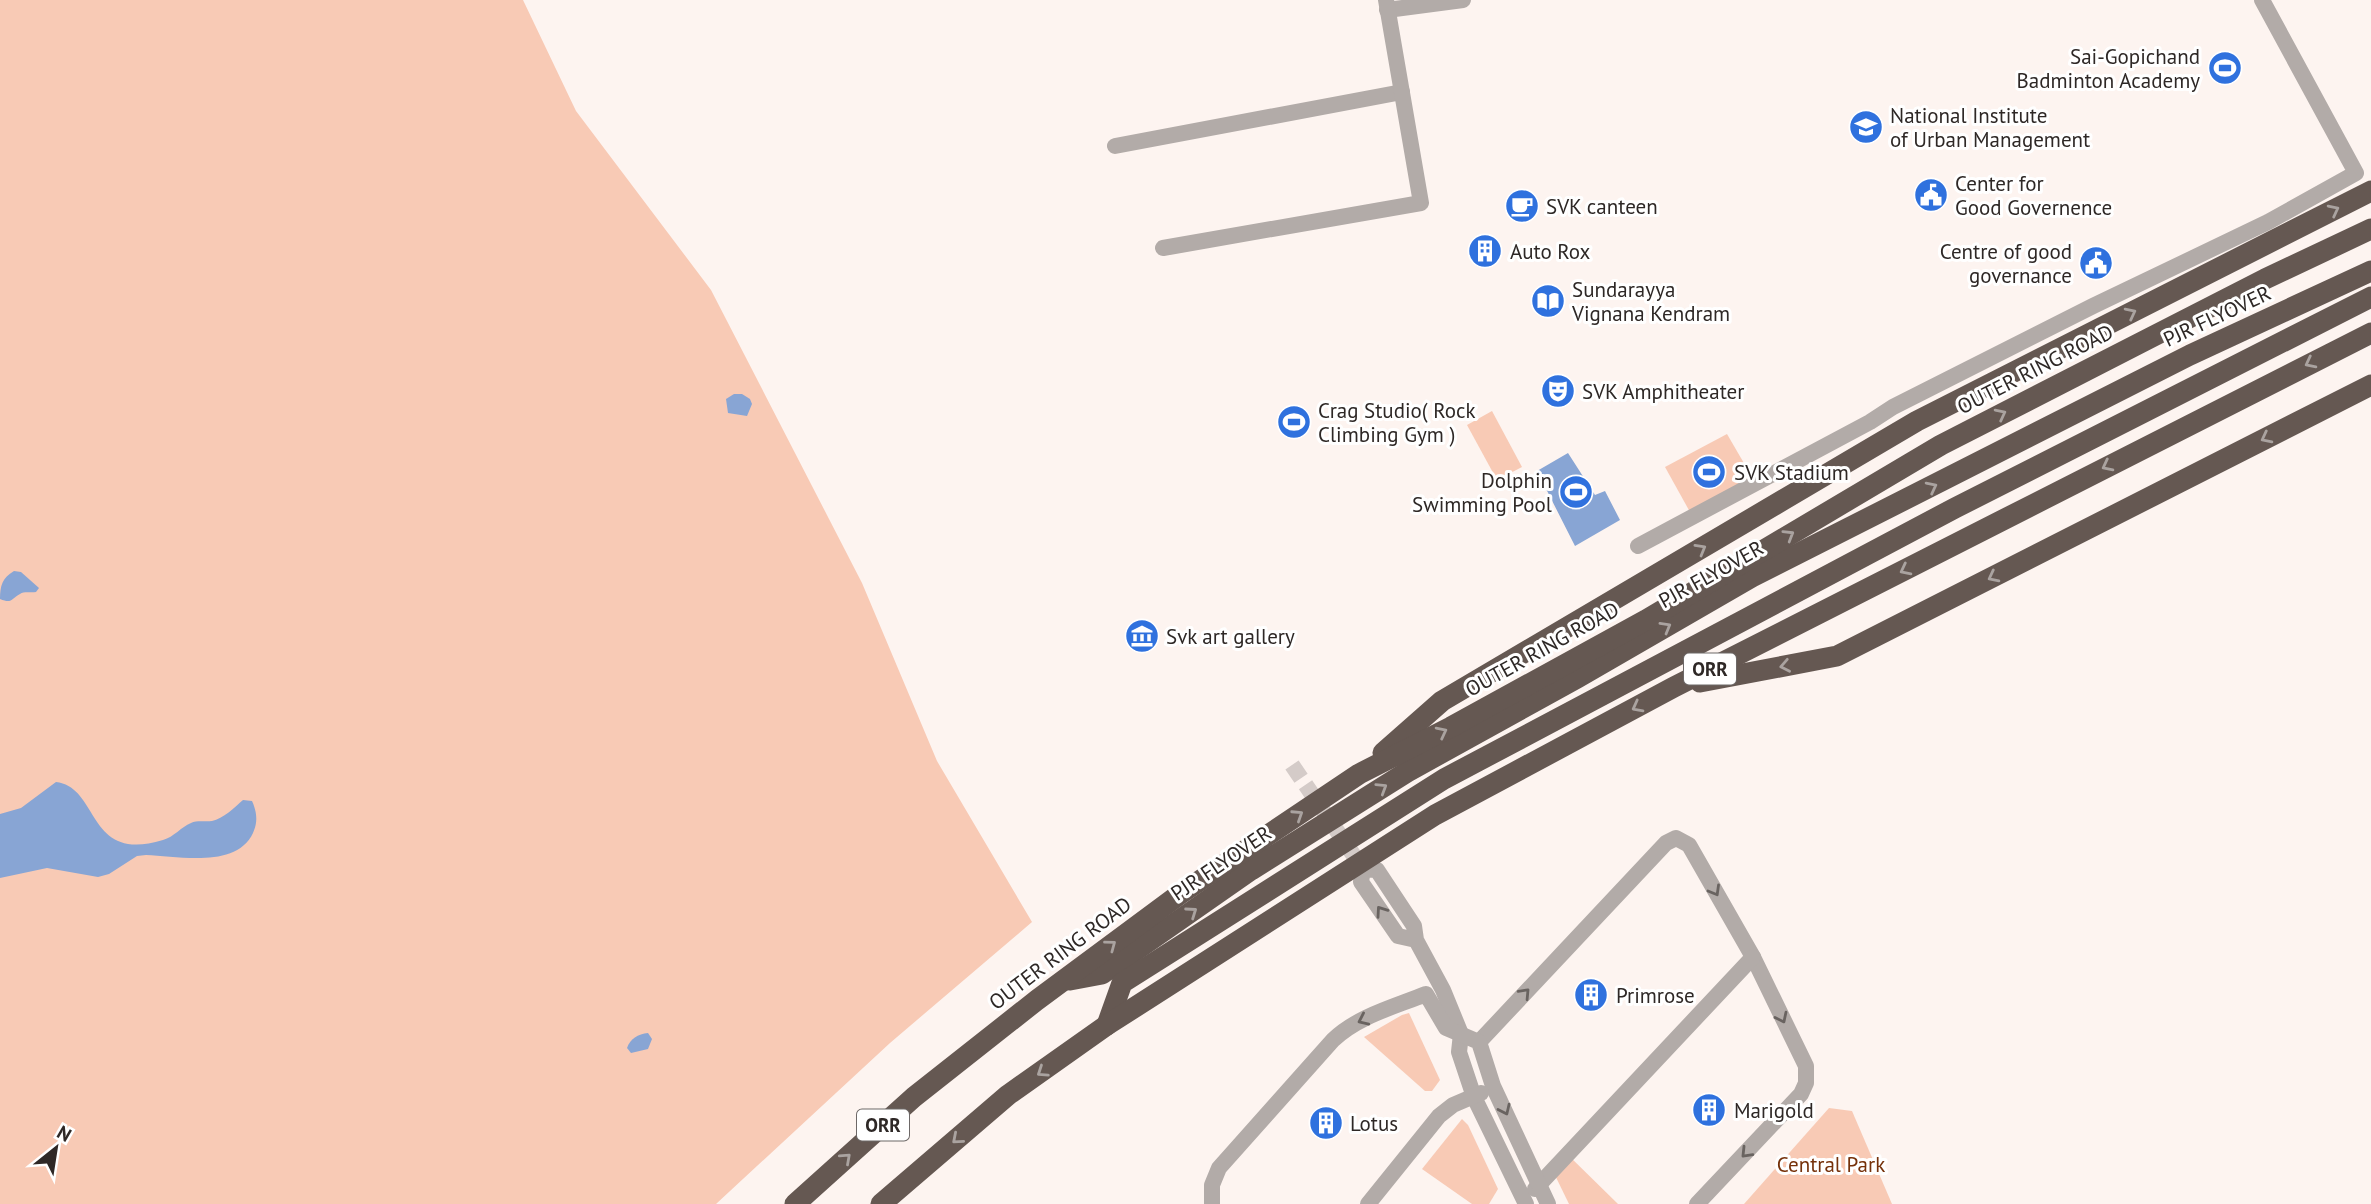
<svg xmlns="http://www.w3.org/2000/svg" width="2371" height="1204" font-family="'PT Sans',sans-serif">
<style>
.green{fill:#f8cab5}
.water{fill:#88a5d4}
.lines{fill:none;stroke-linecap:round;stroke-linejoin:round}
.street-tunnel{stroke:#d4cbc8;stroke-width:16;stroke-dasharray:16 8;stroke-linecap:butt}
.street{stroke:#b2aba8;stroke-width:16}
.highway{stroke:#655852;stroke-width:21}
.oneway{stroke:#aaa3a0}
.oneway2{stroke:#696360}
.labels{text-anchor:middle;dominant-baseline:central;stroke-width:6;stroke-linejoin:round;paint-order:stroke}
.shield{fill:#fff;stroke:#6d6867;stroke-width:2}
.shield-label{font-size:19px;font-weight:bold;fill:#2e2826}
.poi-label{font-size:21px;fill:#2e2826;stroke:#fff;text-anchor:start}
.street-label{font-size:21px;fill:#2e2826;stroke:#fff}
.park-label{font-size:21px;fill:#76320b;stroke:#fff}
</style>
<rect width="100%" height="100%" fill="#fdf4f0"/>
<g class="green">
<path d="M 0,0 L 523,0 L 576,111 L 711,290 L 862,583 L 937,761 L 1032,922 L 890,1043 L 716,1204 L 0,1204 Z"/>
<path d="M 1492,411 L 1522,467 L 1497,480 L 1467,425 Z"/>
<path d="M 1727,434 L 1752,477 L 1690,512 L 1665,467 Z"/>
<path d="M 1409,1013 L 1440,1080 L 1432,1091 L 1425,1091 L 1364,1037 L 1402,1015 Z"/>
<path d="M 1829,1108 L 1852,1111 L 1892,1204 L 1744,1204 Z"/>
<path d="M 1462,1119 L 1468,1125 L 1498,1189 L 1489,1204 L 1472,1204 L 1422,1169 Z"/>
<path d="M 1565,1152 L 1618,1204 L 1569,1204 L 1550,1165 Z"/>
</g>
<g class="water">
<path d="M 734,394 L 742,394 L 750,399 L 752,404 L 747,416 L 728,413 L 726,399 Z"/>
<path d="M 1568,453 L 1595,495 L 1605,491 L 1620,520 L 1575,546 L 1537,471 Z"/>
<path d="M 14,571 L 21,572 L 39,588 L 36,592 C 31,593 24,591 20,594 C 11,599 12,604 0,599 C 0,586 2,578 14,571 Z"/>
<path d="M 56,782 C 100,787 86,864 163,840 C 174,837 181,827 191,823 C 197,820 205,822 212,821 C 223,819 235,807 243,800 L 252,801 C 257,812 258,822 253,833 C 236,869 178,856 146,855 L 137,856 L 109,874 L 98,877 L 47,868 L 0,878 L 0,814 L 21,808 Z"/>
<path d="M 648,1033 L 652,1039 L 648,1049 L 631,1053 L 627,1048 C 630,1039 638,1034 648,1033 Z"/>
</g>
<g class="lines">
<path class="street-tunnel" d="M 1292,765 L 1363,869"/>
<g class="street">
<path d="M 1387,10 L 1463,0"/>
<path d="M 1115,146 L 1402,92"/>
<path d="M 1163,248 L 1421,203 L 1386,0"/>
<path d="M 1638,546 L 1870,422 L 1893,407 L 2093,306 L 2268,222 L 2356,173 L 2262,0"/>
<path d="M 1416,940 L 1398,936 L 1361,882 L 1363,869 L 1377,870 L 1414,926 L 1416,940 L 1443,990 L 1461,1034 L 1459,1052 L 1474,1097 L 1526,1204"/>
<path d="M 1479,1042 L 1666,843 L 1676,838 L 1689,845 L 1753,957 L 1806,1066 L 1806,1083 L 1801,1094 L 1697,1204"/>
<path d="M 1535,1189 L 1753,957"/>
<path d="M 1212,1204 L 1212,1185 L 1219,1168 L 1333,1040 C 1358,1016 1394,1007 1426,994 L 1446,1028 L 1479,1042 L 1493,1086 L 1548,1204"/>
<path d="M 1368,1204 L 1439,1116 L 1453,1105 L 1481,1093"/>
</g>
<g class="highway">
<path d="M 1700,682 L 1837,656 L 2371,385"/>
<path d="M 1383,753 L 1442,701 L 1917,421 L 2371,191"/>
<path d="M 1070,980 L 1102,974 L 1251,870 L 1407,772 L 1577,678 L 1752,577 L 2190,355 L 2371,271"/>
<path d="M 1107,1025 L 1122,983 L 1444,779 L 1955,508 L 2371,297"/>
<path d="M 795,1204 L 914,1097 L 1037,1000 L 1180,894 L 1359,774 L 1451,727 L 1646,620 L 1941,445 L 2265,279 L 2371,229"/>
<path d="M 881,1204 L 1008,1095 L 1107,1025 L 1435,815 L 1674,687 L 2371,333"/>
</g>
</g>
<defs><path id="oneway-chevron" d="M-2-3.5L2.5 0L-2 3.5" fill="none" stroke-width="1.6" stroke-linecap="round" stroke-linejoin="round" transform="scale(1.75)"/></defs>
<g class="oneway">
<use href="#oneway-chevron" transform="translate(2334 210) rotate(-27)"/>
<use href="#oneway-chevron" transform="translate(2131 313) rotate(-27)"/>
<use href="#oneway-chevron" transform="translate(2310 363) rotate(153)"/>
<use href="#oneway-chevron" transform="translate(2001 414) rotate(-27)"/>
<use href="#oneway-chevron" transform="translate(2266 438) rotate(153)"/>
<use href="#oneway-chevron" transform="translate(2107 466) rotate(153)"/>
<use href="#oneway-chevron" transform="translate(1932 487) rotate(-27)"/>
<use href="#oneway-chevron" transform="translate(1789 535) rotate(-31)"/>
<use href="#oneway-chevron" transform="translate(1701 549) rotate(-30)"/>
<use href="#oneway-chevron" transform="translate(1905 570) rotate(153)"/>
<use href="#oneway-chevron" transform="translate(1993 577) rotate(153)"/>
<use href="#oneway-chevron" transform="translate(1666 627) rotate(-30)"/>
<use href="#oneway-chevron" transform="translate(1785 666) rotate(169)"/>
<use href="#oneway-chevron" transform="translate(1637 707) rotate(152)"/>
<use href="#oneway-chevron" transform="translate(1442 732) rotate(-27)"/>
<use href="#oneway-chevron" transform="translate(1382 788) rotate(-32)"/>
<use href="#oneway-chevron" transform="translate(1298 815) rotate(-33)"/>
<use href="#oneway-chevron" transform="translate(1192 912) rotate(-35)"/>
<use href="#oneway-chevron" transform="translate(1111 945) rotate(-37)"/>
<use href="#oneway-chevron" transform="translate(1042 1072) rotate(146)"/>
<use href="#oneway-chevron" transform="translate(957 1139) rotate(139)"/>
<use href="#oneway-chevron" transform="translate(846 1158) rotate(-42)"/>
</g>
<g class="oneway2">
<use href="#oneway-chevron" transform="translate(1715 891) rotate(60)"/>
<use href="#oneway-chevron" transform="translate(1381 911) rotate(-125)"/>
<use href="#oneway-chevron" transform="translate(1525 993) rotate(-47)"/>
<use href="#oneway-chevron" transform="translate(1782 1018) rotate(64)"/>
<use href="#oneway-chevron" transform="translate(1363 1020) rotate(155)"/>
<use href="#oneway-chevron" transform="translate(1505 1110) rotate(65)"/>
<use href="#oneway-chevron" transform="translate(1746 1153) rotate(134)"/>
</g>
<defs>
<g id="stadium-disc" transform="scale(1.75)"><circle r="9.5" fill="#2f71de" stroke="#fff"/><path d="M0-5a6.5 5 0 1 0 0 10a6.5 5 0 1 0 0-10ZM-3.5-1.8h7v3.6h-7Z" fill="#fff"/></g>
<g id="university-disc" transform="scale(1.75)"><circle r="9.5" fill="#2f71de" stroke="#fff"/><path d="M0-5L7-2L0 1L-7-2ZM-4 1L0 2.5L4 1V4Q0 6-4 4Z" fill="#fff"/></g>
<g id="civic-disc" transform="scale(1.75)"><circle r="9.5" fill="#2f71de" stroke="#fff"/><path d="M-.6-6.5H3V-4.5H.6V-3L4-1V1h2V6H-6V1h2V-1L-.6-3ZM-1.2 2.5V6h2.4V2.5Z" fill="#fff"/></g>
<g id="cafe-disc" transform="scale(1.75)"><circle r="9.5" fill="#2f71de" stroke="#fff"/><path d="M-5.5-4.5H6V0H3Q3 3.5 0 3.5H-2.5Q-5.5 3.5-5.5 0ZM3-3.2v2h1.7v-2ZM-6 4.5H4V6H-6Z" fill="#fff"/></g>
<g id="building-disc" transform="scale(1.75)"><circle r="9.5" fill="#2f71de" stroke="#fff"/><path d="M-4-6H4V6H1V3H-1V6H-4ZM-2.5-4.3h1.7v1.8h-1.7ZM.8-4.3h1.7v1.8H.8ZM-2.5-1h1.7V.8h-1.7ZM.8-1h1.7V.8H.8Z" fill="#fff"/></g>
<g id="library-disc" transform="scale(1.75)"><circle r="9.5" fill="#2f71de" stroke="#fff"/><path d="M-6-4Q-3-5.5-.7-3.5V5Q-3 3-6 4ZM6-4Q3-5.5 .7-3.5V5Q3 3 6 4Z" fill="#fff"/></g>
<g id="theatre-disc" transform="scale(1.75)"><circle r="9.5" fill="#2f71de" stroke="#fff"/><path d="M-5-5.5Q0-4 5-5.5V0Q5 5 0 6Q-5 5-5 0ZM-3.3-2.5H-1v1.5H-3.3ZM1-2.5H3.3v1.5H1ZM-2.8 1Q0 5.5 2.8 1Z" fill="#fff"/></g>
<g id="museum-disc" transform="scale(1.75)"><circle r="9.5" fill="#2f71de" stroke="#fff"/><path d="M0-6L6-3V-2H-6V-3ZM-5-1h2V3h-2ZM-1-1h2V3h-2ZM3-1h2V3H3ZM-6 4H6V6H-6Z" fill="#fff"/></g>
</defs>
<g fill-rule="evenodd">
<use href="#stadium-disc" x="2225" y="68"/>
<use href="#university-disc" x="1866" y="127"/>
<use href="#civic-disc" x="1931" y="195"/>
<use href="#cafe-disc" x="1522" y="206"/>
<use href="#building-disc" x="1485" y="251"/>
<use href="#civic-disc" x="2096" y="263"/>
<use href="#library-disc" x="1548" y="301"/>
<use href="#theatre-disc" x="1558" y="391"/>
<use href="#stadium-disc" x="1294" y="422"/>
<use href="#stadium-disc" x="1709" y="472"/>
<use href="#stadium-disc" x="1576" y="492"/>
<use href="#museum-disc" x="1142" y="636"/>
<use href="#building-disc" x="1591" y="995"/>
<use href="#building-disc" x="1709" y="1110"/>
<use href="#building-disc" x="1326" y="1123"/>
</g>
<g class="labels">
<g class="shield">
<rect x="1684" y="653.5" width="52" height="31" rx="5"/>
<rect x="857" y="1109.5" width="52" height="31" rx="5"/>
</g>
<g class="shield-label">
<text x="1710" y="669">ORR</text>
<text x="883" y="1125">ORR</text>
</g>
<g class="poi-label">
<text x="2200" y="56" text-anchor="end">Sai-Gopichand<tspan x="2200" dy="24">Badminton Academy</tspan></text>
<text x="1890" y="115">National Institute<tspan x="1890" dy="24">of Urban Management</tspan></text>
<text x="1955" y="183">Center for<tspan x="1955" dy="24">Good Governence</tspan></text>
<text x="1546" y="206">SVK canteen</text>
<text x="1510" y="251">Auto Rox</text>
<text x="2072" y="251" text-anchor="end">Centre of good<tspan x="2072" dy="24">governance</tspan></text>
<text x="1572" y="289">Sundarayya<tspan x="1572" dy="24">Vignana Kendram</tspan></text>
<text x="1582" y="391">SVK Amphitheater</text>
<text x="1318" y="410">Crag Studio( Rock<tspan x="1318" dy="24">Climbing Gym )</tspan></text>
<text x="1734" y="472">SVK Stadium</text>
<text x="1552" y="480" text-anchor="end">Dolphin<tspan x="1552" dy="24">Swimming Pool</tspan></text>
<text x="1166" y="636">Svk art gallery</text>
<text x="1616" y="995">Primrose</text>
<text x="1734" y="1110">Marigold</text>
<text x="1350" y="1123">Lotus</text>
</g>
<g class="street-label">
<text transform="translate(2217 316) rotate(-25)">PJR FLYOVER</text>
<text transform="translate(2035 369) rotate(-27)">OUTER RING ROAD</text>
<text transform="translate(1711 574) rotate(-29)">PJR FLYOVER</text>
<text transform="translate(1542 649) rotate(-29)">OUTER RING ROAD</text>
<text transform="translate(1221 863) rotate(-34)">PJR FLYOVER</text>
<text transform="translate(1060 953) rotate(-37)">OUTER RING ROAD</text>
</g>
<g class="park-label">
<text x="1831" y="1164">Central Park</text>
</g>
</g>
<g transform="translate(56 1148) rotate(30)" stroke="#ffffff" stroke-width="5" paint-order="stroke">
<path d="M0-5L12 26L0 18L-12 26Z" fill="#2e2826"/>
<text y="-10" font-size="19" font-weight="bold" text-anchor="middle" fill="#2e2826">N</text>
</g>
</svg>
